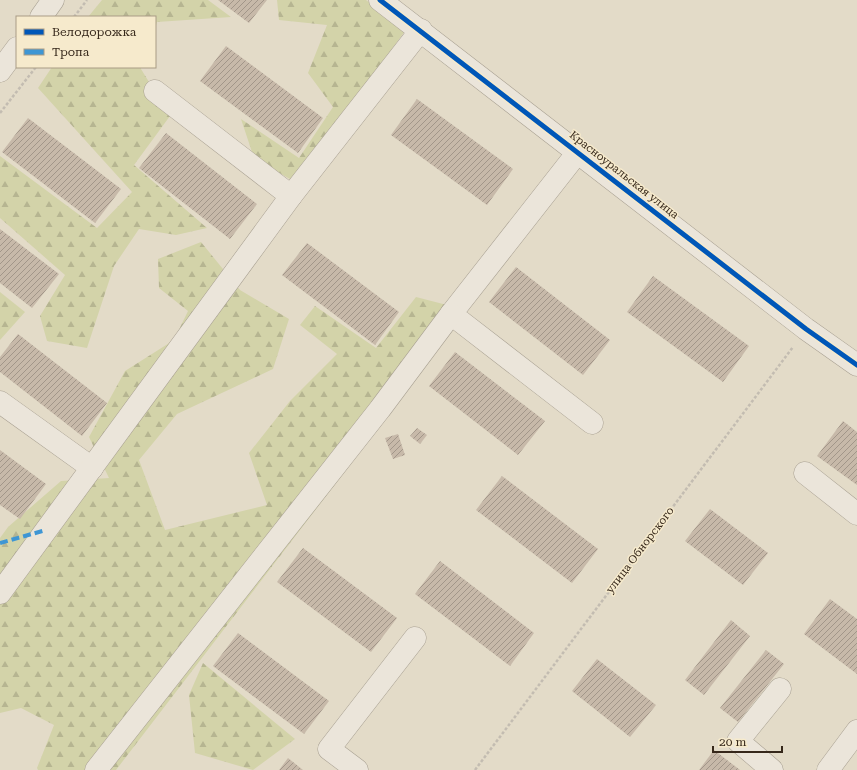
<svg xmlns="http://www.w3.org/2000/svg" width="857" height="770" font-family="'Roboto Serif',serif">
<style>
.forest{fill:url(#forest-firs)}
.building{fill:url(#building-hatch)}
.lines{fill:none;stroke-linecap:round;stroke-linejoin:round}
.minor-casing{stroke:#a8a092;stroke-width:23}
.path{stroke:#c3bcb1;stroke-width:2.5;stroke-dasharray:3 2;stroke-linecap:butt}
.minor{stroke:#ebe5da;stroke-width:22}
.quiet{stroke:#3e96d4;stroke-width:4;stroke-dasharray:8 4;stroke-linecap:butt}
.cycleway-casing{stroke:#f6eacc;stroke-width:8}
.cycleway{stroke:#0057b8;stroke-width:5}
.labels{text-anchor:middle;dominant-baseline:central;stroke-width:3;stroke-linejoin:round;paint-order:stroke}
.street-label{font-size:11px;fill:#36281b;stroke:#f6eacc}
</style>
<defs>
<pattern id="forest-firs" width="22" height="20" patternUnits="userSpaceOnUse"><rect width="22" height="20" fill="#d3d3a9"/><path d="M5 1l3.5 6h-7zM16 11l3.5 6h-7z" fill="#b6b591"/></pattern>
<pattern id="building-hatch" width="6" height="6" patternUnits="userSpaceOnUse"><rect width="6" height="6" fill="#c7b9a9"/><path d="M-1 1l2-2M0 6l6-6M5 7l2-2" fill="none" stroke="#a29689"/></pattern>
</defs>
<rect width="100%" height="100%" fill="#e3dbc8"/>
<g class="forest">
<path d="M 102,0 L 208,0 L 231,17 L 157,22 L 155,29 L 155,17 L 88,17 Z"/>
<path d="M 277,0 L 366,0 L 405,31 L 295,182 L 254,158 L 241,119 L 299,158 L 333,107 L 308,73 L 327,25 L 279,20 Z"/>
<path d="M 52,67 L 141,67 L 141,69 L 170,116 L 134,165 L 207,228 L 176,235 L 139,229 L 114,266 L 87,348 L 47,341 L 40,316 L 65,275 L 0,218 L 0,156 L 97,228 L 132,192 L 38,88 Z"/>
<path d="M 201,242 L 240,290 L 289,319 L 273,369 L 177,414 L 139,460 L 165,530 L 267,505 L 249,453 L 290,401 L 337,354 L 300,325 L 315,306 L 376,348 L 416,297 L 447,305 L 356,457 L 116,770 L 38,770 L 37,768 L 54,725 L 21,708 L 0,713 L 0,538 L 8,527 L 61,481 L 109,478 L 89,437 L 125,371 L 174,340 L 188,311 L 159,288 L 158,259 Z"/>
<path d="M 0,292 L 25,312 L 0,340 Z"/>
<path d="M 203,663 L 295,739 L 253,770 L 195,753 L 189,695 Z"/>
</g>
<g class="building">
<path d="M 218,0 L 267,0 L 249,23 Z"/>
<path d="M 226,46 L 323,118 L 298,153 L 200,81 Z"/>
<path d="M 417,99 L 513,169 L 487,205 L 391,135 Z"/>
<path d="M 28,118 L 121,189 L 95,223 L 2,152 Z"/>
<path d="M 166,133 L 257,204 L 230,239 L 139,168 Z"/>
<path d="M 0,229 L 59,274 L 32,308 L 0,283 Z"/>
<path d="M 307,243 L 399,312 L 375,345 L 282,275 Z"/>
<path d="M 516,267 L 610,340 L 583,375 L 489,302 Z"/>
<path d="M 653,276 L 749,346 L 723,382 L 627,312 Z"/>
<path d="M 18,334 L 107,403 L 82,436 L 0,372 L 0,357 Z"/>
<path d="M 455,352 L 545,421 L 518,455 L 429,386 Z"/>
<path d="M 843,421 L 857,432 L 857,485 L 817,456 Z"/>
<path d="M 417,428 L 427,435 L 420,444 L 410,436 Z"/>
<path d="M 398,434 L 405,455 L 393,459 L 385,438 Z"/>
<path d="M 0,450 L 46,484 L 20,519 L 0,505 Z"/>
<path d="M 502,476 L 598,549 L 572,583 L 476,510 Z"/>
<path d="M 710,509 L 768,553 L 743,585 L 685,541 Z"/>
<path d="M 303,548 L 397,618 L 371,652 L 277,582 Z"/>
<path d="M 440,561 L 534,633 L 510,666 L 415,594 Z"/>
<path d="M 830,599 L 857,619 L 857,674 L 804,634 Z"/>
<path d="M 731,620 L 750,636 L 704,695 L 685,680 Z"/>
<path d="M 238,633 L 329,701 L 304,734 L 213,666 Z"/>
<path d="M 766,650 L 784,664 L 738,722 L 720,708 Z"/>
<path d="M 597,659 L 656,705 L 630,737 L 572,691 Z"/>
<path d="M 714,750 L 740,770 L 699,770 Z"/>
<path d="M 288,758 L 303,770 L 279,770 Z"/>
</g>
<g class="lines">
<g class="minor-casing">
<g id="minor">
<path d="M 380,0 L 806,329 L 857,365"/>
<path d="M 41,17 L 53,0"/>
<path d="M 0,71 L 17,48"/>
<path d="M 155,91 L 291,196"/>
<path d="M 578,152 L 451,314 L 592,423"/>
<path d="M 0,402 L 92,468"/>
<path d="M 805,473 L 857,514"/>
<path d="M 0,593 L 291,196 L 421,30"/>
<path d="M 96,770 L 380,409 L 451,314"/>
<path d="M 357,770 L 329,749 L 415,638"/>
<path d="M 772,770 L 738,741 L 780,689"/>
<path d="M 828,770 L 857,731"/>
</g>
</g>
<g class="path">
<path d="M 74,17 L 87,0"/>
<path d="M 0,113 L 36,67"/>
<path d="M 475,770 L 793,347"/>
</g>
<use href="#minor" class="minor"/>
<path class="quiet" d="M 0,543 L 46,530"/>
<g class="cycleway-casing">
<path id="cycleway" d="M 380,0 L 806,329 L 857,365"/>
</g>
<use href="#cycleway" class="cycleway"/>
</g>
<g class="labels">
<g class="street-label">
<text transform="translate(624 175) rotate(38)">Красноуральская улица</text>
<text transform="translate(640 550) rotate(-53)">улица Обнорского</text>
</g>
</g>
<rect x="16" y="16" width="140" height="52" fill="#f6eacc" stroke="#a99c85"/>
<rect x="24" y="29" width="20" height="6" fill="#0057b8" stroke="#a99c85"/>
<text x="52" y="36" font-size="12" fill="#36281b">Велодорожка</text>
<rect x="24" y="49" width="20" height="6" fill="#3e96d4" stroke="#a99c85"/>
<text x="52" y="56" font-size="12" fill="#36281b">Тропа</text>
<path d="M713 746v6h69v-6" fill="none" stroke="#36281b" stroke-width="2"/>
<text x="719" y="746" font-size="12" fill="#36281b" stroke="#f6eacc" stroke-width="3" paint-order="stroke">20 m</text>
</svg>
